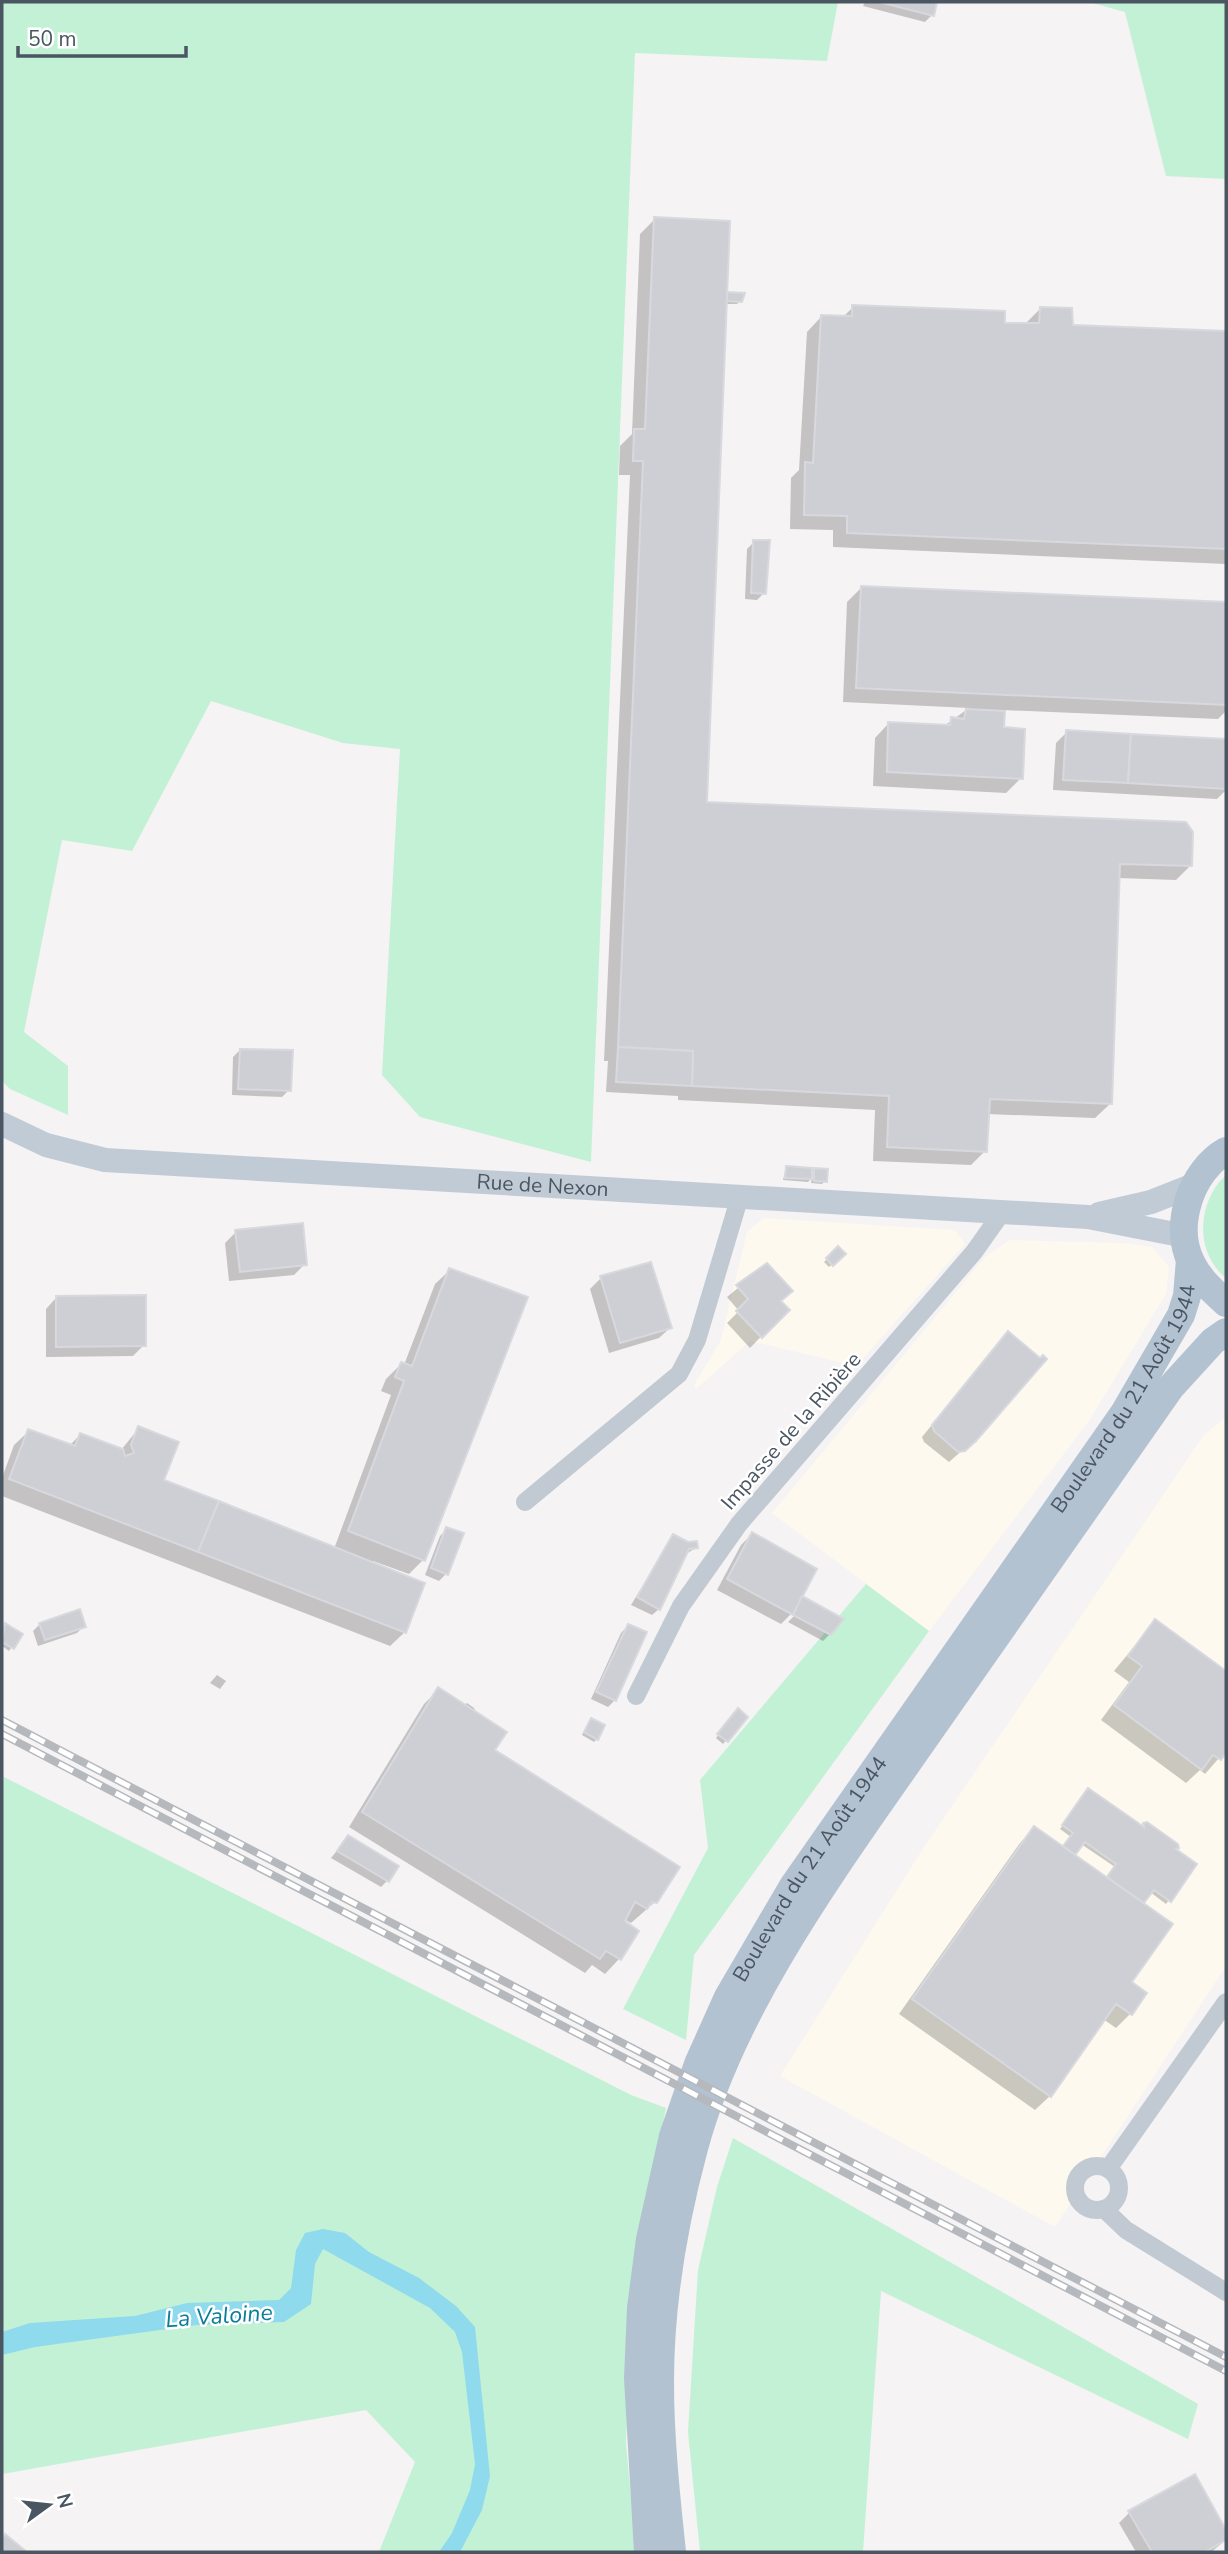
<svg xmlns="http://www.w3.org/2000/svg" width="1228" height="2554" font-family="'Nunito Sans',sans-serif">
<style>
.commercial{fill:#fdf9ef}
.green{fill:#c3f1d5}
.water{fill:#90daee}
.shadow{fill:#0003;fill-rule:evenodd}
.building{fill:#cdcfd5;stroke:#d7d9de;stroke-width:2}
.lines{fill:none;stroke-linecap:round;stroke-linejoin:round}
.street{stroke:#c1cad2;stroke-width:18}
.secondary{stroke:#c1cbd6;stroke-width:24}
.primary{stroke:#b3c2d1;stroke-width:28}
.rail-casing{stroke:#b5b8bd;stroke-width:8}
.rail{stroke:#fff;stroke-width:5;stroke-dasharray:16;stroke-linecap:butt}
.labels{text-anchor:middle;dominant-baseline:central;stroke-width:5;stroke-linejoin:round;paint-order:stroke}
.street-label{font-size:21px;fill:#4a5661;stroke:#fff}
.water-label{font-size:23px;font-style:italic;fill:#0c7c9b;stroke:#fff}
</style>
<rect width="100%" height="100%" fill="#f5f3f3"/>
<g class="commercial">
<path d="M 763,1218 L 955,1230 L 965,1244 L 856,1366 L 750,1341 L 696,1389 L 694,1385 L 721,1340 L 747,1232 Z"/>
<path d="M 1010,1240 L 1126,1243 L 1152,1247 L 1169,1267 L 1166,1294 L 1089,1421 L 929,1631 L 772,1513 L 986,1256 Z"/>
<path d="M 1226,1417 L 1226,1966 L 1055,2227 L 780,2076 L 922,1850 L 1204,1435 Z"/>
</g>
<g class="green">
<path d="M 2,2 L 838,2 L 827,61 L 635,53 L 591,1162 L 420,1117 L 382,1075 L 400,749 L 343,743 L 211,701 L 132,851 L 62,840 L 24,1032 L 68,1066 L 68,1115 L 10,1089 L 2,1081 Z"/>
<path d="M 1089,2 L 1226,2 L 1226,179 L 1166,176 L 1125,12 Z"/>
<path d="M 1226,1175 L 1226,1278 C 1194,1253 1197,1201 1226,1175 Z"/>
<path d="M 866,1584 L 929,1631 L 694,1955 L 686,2040 L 623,2009 L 708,1848 L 700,1780 Z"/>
<path d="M 2,1776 L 631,2095 L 666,2108 L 631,2283 L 626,2444 L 636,2552 L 379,2552 L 415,2462 L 366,2410 L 2,2474 Z"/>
<path d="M 733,2138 L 1198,2404 L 1188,2439 L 881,2291 L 863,2552 L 700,2552 L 688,2432 L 698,2270 L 717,2187 Z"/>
</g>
<path class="water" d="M 323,2229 L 345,2233 L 369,2252 L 419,2278 L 456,2306 L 475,2327 L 490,2476 L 482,2510 L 460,2552 L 439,2552 L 452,2533 L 470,2490 L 475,2464 L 462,2352 L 455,2332 L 430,2308 L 323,2249 L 315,2264 L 311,2304 L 284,2322 L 197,2325 L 35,2347 L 2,2355 L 2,2332 L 30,2323 L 135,2316 L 187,2303 L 279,2300 L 291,2288 L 296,2250 L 305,2233 Z"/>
<g class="shadow">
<path d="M 865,2 L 936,2 L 932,15 L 925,22 L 863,6 Z"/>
<path d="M 655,219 L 726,294 L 740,301 L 737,304 L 725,304 L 706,804 L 1191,865 L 1176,880 L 1118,878 L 1110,1104 L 1095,1118 L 987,1114 L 985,1151 L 971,1165 L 873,1161 L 875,1110 L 678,1100 L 678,1096 L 606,1092 L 608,1061 L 604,1061 L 630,475 L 619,475 L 620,446 L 632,434 L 640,234 Z"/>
<path d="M 853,307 L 1003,324 L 1026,323 L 1040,309 L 1071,327 L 1226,333 L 1226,564 L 833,547 L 833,530 L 790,529 L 791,478 L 799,470 L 807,332 L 821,317 L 843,317 Z"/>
<path d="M 754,542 L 764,593 L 757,600 L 745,599 L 747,549 Z"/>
<path d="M 862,587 L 1226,603 L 1226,711 L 1218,719 L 1003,710 L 1003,729 L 1021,778 L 1006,793 L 873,786 L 875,738 L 889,723 L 944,726 L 969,708 L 843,702 L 847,602 Z"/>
<path d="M 1067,732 L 1226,740 L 1226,790 L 1217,799 L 1053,790 L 1056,743 Z"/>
<path d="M 240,1050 L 289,1090 L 282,1097 L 232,1095 L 233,1057 Z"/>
<path d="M 786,1168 L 810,1175 L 815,1170 L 825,1181 L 822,1184 L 811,1183 L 812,1178 L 808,1182 L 783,1180 Z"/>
<path d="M 236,1232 L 305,1264 L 294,1275 L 229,1281 L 225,1243 Z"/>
<path d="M 838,1248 L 844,1254 L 829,1267 L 824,1262 Z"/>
<path d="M 766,1265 L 779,1301 L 787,1310 L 750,1348 L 727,1323 L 739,1311 L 727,1297 Z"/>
<path d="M 450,1270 L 423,1560 L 409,1574 L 373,1561 L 372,1564 L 405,1632 L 390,1646 L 2,1496 L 2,1478 L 14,1445 L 29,1431 L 69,1446 L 80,1435 L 121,1450 L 139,1428 L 162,1481 L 334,1549 L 391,1395 L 381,1391 L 386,1379 L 401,1364 L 404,1365 L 435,1284 Z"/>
<path d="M 601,1278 L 670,1328 L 659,1338 L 609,1353 L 590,1289 Z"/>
<path d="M 56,1298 L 144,1345 L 133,1356 L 46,1357 L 46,1309 Z"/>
<path d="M 998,1344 L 974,1440 L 949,1462 L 924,1442 L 922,1437 Z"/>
<path d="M 447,1529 L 446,1574 L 439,1581 L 425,1575 L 440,1536 Z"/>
<path d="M 752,1534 L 830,1634 L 823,1641 L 788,1622 L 800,1610 L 798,1607 L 781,1624 L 717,1590 L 741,1545 Z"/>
<path d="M 673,1536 L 696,1548 L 684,1555 L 659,1609 L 652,1615 L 631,1605 Z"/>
<path d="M 1155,1621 L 1226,1673 L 1226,1750 L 1205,1774 L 1200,1770 L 1186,1783 L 1101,1720 L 1129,1682 L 1114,1671 Z"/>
<path d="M 40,1624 L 84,1626 L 77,1633 L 38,1646 L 33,1631 Z"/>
<path d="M 5,1625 L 20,1635 L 9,1651 L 2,1646 L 2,1628 Z"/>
<path d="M 628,1626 L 615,1700 L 608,1707 L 591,1699 L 621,1633 Z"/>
<path d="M 217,1675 L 226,1681 L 220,1689 L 210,1683 Z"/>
<path d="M 439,1689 L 464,1706 L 467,1703 L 474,1708 L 493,1750 L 655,1902 L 631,1923 L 624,1919 L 623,1922 L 637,1931 L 619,1959 L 605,1974 L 592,1965 L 585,1973 L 349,1827 L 424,1704 Z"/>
<path d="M 738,1711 L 746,1717 L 723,1744 L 716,1738 Z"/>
<path d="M 591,1720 L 597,1739 L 594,1742 L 582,1735 Z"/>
<path d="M 1086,1793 L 1195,1865 L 1166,1904 L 1150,1892 L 1142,1904 L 1130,1982 L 1130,2014 L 1116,2028 L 1103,2019 L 1050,2096 L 1035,2110 L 899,2014 L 1020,1843 L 1034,1828 L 1063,1848 L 1071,1837 L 1060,1829 ZM 1081,1844 L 1115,1867 L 1107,1879 L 1073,1855 Z"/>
<path d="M 348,1837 L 387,1881 L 381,1887 L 331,1858 Z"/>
<path d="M 1195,2477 L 1226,2534 L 1226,2540 L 1211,2552 L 1136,2552 L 1119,2523 L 1130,2512 Z"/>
</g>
<g class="building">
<path d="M 879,2 L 937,2 L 934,16 Z"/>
<path d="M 654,217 L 730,221 L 707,802 L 1186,822 L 1193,832 L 1192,866 L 1120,864 L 1112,1104 L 990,1099 L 987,1152 L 887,1147 L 889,1096 L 692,1086 L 693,1051 L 618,1047 L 643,461 L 633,461 L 634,429 L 645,429 Z"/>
<path d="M 727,292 L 745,293 L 742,302 L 727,301 Z"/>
<path d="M 852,305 L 1005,311 L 1005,323 L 1039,323 L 1040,307 L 1072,308 L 1073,325 L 1226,331 L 1226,549 L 847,533 L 847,516 L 804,515 L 805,462 L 813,463 L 821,315 L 852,316 Z"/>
<path d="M 753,540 L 770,540 L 766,594 L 751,593 Z"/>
<path d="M 861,586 L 1226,602 L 1226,705 L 856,688 Z"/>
<path d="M 966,709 L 1005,711 L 1004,727 L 1025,729 L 1023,779 L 887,772 L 888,722 L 950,725 L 951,717 L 964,719 Z"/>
<path d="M 1066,730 L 1131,734 L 1128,783 L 1063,780 Z"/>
<path d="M 1131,734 L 1226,739 L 1226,789 L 1128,783 Z"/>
<path d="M 618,1047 L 693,1051 L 692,1086 L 616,1082 Z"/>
<path d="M 240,1049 L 293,1050 L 291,1091 L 238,1089 Z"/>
<path d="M 786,1166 L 812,1168 L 812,1179 L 785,1178 Z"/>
<path d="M 814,1168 L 828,1169 L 827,1182 L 814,1181 Z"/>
<path d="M 303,1223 L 307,1265 L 240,1272 L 235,1230 Z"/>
<path d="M 838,1246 L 846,1254 L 833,1266 L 826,1258 Z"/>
<path d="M 651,1262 L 672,1328 L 620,1343 L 600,1276 Z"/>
<path d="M 767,1263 L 793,1291 L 781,1301 L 790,1310 L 762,1338 L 736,1311 L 748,1299 L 736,1285 Z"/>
<path d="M 449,1268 L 528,1297 L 425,1561 L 348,1531 L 404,1381 L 395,1377 L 401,1362 L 412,1366 Z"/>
<path d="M 146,1295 L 146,1346 L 56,1347 L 56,1296 Z"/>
<path d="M 1008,1331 L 1040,1358 L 1043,1355 L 1047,1359 L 976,1441 L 965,1451 L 958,1452 L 934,1431 L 932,1425 Z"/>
<path d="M 138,1426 L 179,1442 L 164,1480 L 219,1501 L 198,1552 L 9,1479 L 28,1429 L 75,1446 L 80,1433 L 123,1449 L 125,1456 L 134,1453 L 131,1445 Z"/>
<path d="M 219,1501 L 425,1583 L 406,1633 L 198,1552 Z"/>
<path d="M 446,1527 L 464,1533 L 448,1575 L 431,1568 Z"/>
<path d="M 752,1532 L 817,1569 L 793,1615 L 727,1579 Z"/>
<path d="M 673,1534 L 688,1542 L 697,1541 L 698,1548 L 689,1549 L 660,1610 L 637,1597 Z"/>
<path d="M 802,1596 L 844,1619 L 831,1635 L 793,1615 Z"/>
<path d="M 80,1609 L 86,1627 L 45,1640 L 39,1623 Z"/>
<path d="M 1155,1619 L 1226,1671 L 1226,1753 L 1221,1760 L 1213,1755 L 1202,1770 L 1114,1705 L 1142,1666 L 1128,1656 Z"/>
<path d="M 5,1623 L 23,1634 L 14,1649 L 2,1642 Z"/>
<path d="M 628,1624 L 647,1632 L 616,1701 L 596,1692 Z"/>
<path d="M 438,1687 L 507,1732 L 495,1750 L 680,1867 L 657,1903 L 652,1902 L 647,1909 L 635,1902 L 625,1921 L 639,1931 L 621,1960 L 606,1951 L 600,1959 L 362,1812 Z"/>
<path d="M 738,1708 L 748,1717 L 728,1742 L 717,1734 Z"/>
<path d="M 591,1718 L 605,1725 L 598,1740 L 584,1732 Z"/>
<path d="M 1088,1788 L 1144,1827 L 1143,1823 L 1147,1822 L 1178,1844 L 1179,1848 L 1176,1849 L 1197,1864 L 1171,1902 L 1154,1890 L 1144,1903 L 1107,1877 L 1116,1864 L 1085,1842 L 1075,1855 L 1063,1846 L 1073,1833 L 1062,1825 Z"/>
<path d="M 1034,1826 L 1173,1924 L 1132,1982 L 1147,1993 L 1132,2015 L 1116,2004 L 1051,2097 L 912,1999 Z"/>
<path d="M 348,1835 L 399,1866 L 389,1882 L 337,1851 Z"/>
<path d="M 1195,2474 L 1226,2530 L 1226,2540 L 1205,2552 L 1152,2552 L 1128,2511 Z"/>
<path d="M 5,2534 L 27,2552 L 2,2552 L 2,2539 Z"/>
</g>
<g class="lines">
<g class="street">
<path d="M 525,1502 L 679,1374 L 697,1340 L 740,1196"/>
<path d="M 636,1696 L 681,1606 L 739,1524 L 974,1252 L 1003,1211"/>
<circle cx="1097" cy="2188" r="22"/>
<path d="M 1108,2169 L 1226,2002"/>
<path d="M 1104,2209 L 1126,2230 L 1226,2292"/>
</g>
<g class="secondary">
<path id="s1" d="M 2,1124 L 46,1145 L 105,1160 L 1088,1217 L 1185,1236"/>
<path d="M 1099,1214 L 1151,1202 L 1194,1185"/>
</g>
<g class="primary">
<path d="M 1226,1151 C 1191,1171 1173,1225 1191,1262 C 1199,1279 1212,1290 1226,1303"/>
<path id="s2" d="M 648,2552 L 638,2378 L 641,2308 L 650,2239 L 673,2136 L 698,2064 L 728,1997 L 793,1886 L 1124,1413 L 1181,1315 L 1187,1296 L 1190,1260"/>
<path d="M 672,2552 C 666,2496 660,2438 660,2382 C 660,2304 674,2222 694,2148 C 733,2004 834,1869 918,1748 C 1002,1628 1087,1507 1171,1387 L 1213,1341 L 1226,1332"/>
</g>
<g class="rail-casing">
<g id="rail">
<path d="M 2,1720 L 1226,2357"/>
<path d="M 2,1734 L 1226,2371"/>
</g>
</g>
<use href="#rail" class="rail"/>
</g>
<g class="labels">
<g class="street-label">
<text stroke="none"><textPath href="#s1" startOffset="548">Rue de Nexon</textPath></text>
<text stroke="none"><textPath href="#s2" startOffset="1288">Boulevard du 21 Août 1944</textPath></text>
<text transform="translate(791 1431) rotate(-49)">Impasse de la Ribière</text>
<text stroke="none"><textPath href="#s2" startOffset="721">Boulevard du 21 Août 1944</textPath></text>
</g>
<g class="water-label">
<text transform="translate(219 2316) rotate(-4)">La Valoine</text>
</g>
</g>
<rect width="1228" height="2554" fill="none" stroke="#4a5661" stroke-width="7"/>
<g transform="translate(49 2505) rotate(75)" stroke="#ffffff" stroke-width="5" paint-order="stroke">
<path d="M0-5L12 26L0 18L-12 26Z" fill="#4a5661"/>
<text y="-10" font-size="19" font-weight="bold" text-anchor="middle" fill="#4a5661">N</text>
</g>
<path d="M18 46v10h168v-10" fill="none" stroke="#4a5661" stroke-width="3.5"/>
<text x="28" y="46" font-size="21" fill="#4a5661" stroke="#ffffff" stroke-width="5" paint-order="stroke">50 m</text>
</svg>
